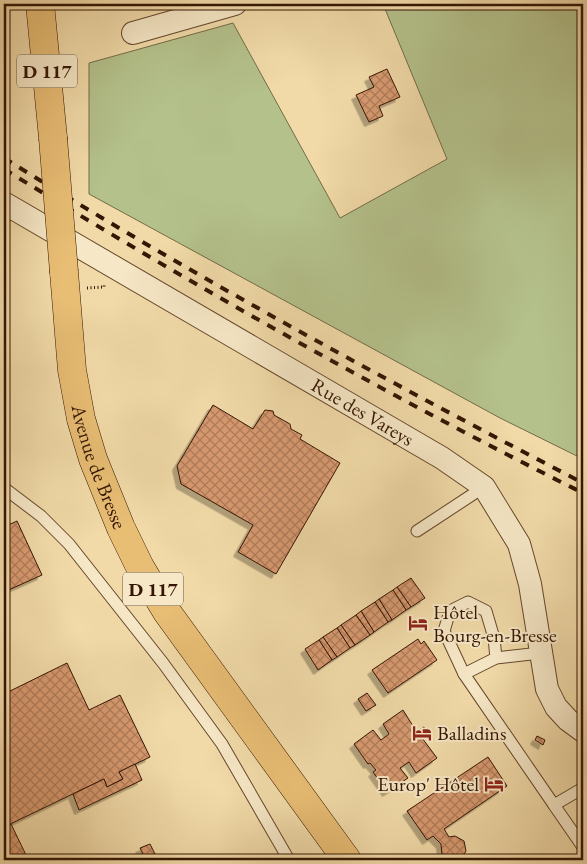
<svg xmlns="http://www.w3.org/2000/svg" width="587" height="864" font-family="'EB Garamond',serif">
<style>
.grass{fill:#b4c18b;stroke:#746b47}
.building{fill:url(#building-cross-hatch);stroke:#351503;filter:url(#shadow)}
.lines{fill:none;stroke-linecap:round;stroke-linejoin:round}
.lane-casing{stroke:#64462c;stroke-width:13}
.street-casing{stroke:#64462c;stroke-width:24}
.primary-casing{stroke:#351503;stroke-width:29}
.path{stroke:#351503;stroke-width:3;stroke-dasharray:1 2.5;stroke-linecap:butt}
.lane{stroke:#f6e7c6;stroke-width:11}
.street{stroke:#f6e7c6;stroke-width:22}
.primary{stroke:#e8bd74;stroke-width:28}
.rail{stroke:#351503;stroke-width:4;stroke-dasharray:9 9;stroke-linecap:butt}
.primary-bridge-casing{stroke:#351503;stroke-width:29;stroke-linecap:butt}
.primary-bridge{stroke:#e8bd74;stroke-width:28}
.labels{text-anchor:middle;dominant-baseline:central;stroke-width:4;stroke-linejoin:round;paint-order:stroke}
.shield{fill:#f6e7c6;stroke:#6f543e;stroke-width:1}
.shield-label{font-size:19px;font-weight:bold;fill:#351503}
.street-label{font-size:20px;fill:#351503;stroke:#f6e7c6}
.poi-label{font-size:20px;fill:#351503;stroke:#f6e7c6;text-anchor:start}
</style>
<defs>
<pattern id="building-cross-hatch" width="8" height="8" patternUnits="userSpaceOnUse" patternTransform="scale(1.25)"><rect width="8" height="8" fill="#d89a70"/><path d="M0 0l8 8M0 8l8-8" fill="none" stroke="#b07c5a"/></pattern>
<filter id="shadow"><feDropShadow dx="-4.5" dy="4.5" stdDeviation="0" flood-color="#0004"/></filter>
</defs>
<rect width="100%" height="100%" fill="#f1daa8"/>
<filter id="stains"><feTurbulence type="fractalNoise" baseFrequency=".004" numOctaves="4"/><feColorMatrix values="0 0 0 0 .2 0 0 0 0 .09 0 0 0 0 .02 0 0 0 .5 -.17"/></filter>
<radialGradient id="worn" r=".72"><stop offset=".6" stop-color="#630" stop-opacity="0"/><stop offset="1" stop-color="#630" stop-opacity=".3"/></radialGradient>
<path class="grass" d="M 383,4 L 495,4 L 498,10 L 516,4 L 583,4 L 583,459 L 500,418 L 89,194 L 89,63 L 233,23 L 340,218 L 447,159 Z"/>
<g class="building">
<path d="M 387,69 L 400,97 L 379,106 L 383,116 L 369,122 L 356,95 L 374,87 L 369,77 Z"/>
<path d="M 213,405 L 253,429 L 265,410 L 273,411 L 274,415 L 290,424 L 291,429 L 302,435 L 300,439 L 340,463 L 276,574 L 238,552 L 253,525 L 181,484 L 177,466 Z"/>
<path d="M 17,521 L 42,575 L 4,592 L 4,527 Z"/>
<path d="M 411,578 L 425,598 L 411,607 L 397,587 Z"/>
<path d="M 397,587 L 411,607 L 406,610 L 393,590 Z"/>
<path d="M 393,590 L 406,610 L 392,620 L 379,599 Z"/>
<path d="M 379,599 L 392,620 L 388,622 L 375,602 Z"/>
<path d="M 375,602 L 388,622 L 374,632 L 361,611 Z"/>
<path d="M 361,611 L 374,632 L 370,635 L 356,615 Z"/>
<path d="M 356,615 L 370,635 L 355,645 L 341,625 Z"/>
<path d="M 341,625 L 355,645 L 350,648 L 337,628 Z"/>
<path d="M 337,628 L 350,648 L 337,657 L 323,637 Z"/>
<path d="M 323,637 L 337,657 L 332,660 L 319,640 Z"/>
<path d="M 418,639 L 421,644 L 424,641 L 437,660 L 388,693 L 372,670 Z"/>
<path d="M 319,640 L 332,660 L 318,670 L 305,649 Z"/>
<path d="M 67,663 L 89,710 L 120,695 L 150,757 L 119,772 L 123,779 L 107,787 L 104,779 L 4,827 L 4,694 Z"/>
<path d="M 367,693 L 376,705 L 366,711 L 358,699 Z"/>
<path d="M 403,710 L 421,739 L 422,738 L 437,758 L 416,773 L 409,762 L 400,768 L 408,778 L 387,792 L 373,772 L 376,770 L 370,763 L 368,764 L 354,744 L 373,730 L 381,740 L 389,734 L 383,724 Z"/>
<path d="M 424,727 L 428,734 L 421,739 L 416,732 Z"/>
<path d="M 537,736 L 545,740 L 543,745 L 535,740 Z"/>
<path d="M 488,757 L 507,786 L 444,829 L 449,837 L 455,836 L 464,841 L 466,851 L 461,859 L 451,860 L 442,855 L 441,844 L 433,836 L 427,840 L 407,811 Z"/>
<path d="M 135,764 L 142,780 L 79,810 L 73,794 L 104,779 L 107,787 L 123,779 L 119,772 Z"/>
<path d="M 11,824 L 26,855 L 15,860 L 4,860 L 4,828 Z"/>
<path d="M 150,844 L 158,860 L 146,860 L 140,848 Z"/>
</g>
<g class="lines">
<g class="lane-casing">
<g id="lane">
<path d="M 4,488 L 41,516 L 69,544 L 163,663 L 222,744 L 289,860"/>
<path d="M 417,531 L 484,487"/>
<path d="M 540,653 L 496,658 L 464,674 L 554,805 L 583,788"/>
<path d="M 464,674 L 444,631 L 450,611 L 468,602 L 486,611 L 494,638 L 496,658"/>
<path d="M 554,805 L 583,847"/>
</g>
</g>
<g class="street-casing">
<g id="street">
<path d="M 133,33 L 235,4"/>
<path id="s1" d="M 4,203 L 442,458 L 484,487 L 519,544 L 530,584 L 547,689 L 556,707 L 568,720 L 583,731"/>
</g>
</g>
<g class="primary-casing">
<g id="primary">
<path d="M 40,4 L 53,138"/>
<path id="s2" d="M 64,272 L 72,370 L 81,419 L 93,459 L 121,528 L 140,567 L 167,612 L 347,860"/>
</g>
</g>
<path class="path" d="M 87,288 L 104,287 L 104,285"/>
<use href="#lane" class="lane"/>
<use href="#street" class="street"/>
<use href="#primary" class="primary"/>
<g class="rail">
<path d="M 4,158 C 191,275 387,381 583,483"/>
<path d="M 4,169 C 192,285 385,394 583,493"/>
</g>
<g class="primary-bridge-casing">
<path id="primary-bridge" d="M 53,138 L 64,272"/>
</g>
<use href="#primary-bridge" class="primary-bridge"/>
</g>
<defs>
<g id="hotel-bare" transform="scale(1.5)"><path d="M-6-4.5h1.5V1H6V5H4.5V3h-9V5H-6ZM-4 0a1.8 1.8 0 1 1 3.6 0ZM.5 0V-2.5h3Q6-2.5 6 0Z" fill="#8f2418" stroke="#f6e7c6" stroke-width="2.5" paint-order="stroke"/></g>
</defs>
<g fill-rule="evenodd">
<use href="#hotel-bare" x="418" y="623"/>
<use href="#hotel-bare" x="422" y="733"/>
<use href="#hotel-bare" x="494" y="784"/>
</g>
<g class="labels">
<g class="shield">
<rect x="17" y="54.5" width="60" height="33" rx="4"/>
<rect x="123" y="572.5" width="60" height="33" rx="4"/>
</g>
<g class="shield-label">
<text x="47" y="71">D 117</text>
<text x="153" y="589">D 117</text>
</g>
<g class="street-label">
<text stroke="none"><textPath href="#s1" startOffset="415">Rue des Vareys</textPath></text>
<text stroke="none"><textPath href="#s2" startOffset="199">Avenue de Bresse</textPath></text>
</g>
<g class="poi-label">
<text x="433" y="612">Hôtel<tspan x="433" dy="23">Bourg-en-Bresse</tspan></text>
<text x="437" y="733">Balladins</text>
<text x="479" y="784" text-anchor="end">Europ' Hôtel</text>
</g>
</g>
<rect width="587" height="864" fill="none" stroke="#f1daa8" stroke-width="20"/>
<rect x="5" y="5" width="577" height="854" fill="none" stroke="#351503" stroke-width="2.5"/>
<rect x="10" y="10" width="567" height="844" fill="none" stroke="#351503"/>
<rect width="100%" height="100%" filter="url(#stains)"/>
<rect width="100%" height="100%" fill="url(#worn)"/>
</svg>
